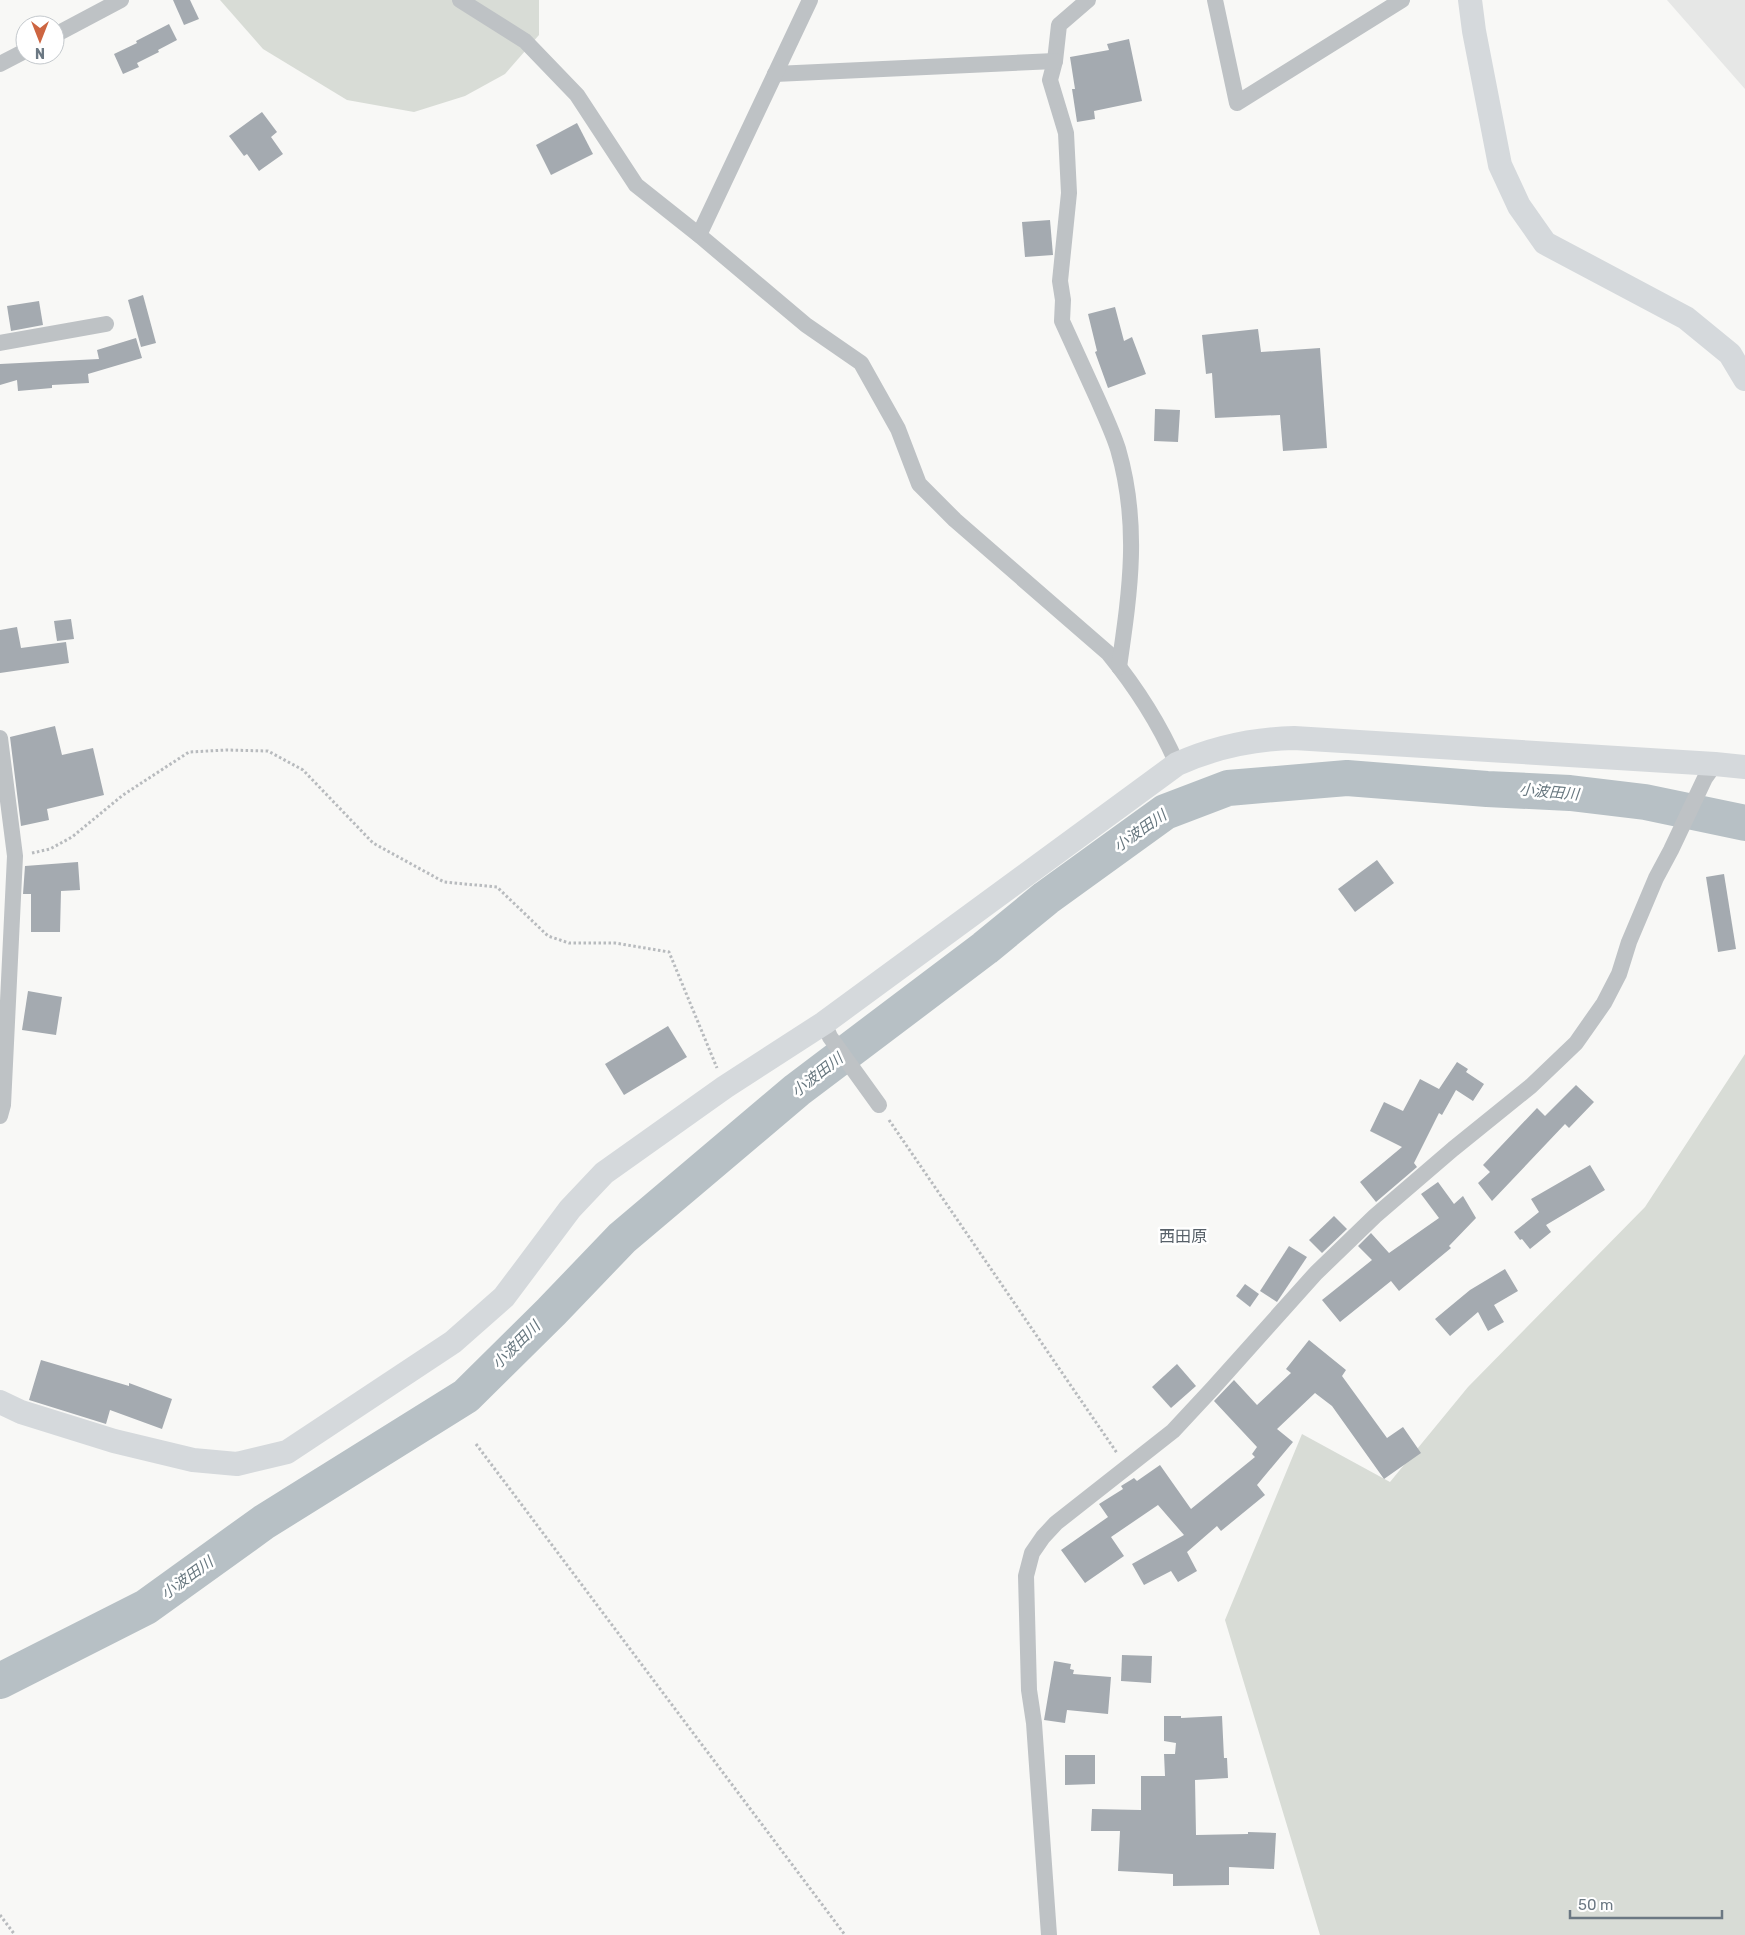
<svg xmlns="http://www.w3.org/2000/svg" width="1745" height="1935" font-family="Rubik,'Noto Sans JP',sans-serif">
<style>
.built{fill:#e6e7e6}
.green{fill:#d8dcd6}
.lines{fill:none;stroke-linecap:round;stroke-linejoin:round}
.river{stroke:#b7c0c5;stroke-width:36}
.building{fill:#a4aab0}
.path{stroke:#b8bbbe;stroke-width:3;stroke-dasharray:2.5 2.5;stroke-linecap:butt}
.street{stroke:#bec2c5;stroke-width:16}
.secondary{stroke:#d5d9dc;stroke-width:24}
.labels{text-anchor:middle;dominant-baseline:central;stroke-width:5;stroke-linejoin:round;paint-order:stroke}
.water-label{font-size:15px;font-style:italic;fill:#67777f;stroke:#fff}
.quarter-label{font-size:16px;fill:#586169;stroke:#fff}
</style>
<rect width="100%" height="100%" fill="#f8f8f6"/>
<path class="built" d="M 1667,0 L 1745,0 L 1745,89 Z"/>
<g class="green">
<path d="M 220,0 L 539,0 L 539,35 L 505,74 L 465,96 L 414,112 L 347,100 L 263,49 Z"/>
<path d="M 1745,1054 L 1745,1935 L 1320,1935 L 1225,1620 L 1302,1434 L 1390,1482 L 1468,1387 L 1645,1207 Z"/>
</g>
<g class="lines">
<path class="river" d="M 0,1681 L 146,1607 L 264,1522 L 466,1396 L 551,1312 L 622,1238 L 797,1090 L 985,948 L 1046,898 L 1165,812 L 1228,788 L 1347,778 L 1487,789 L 1570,793 L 1645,802 L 1745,823"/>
</g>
<g class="building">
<path d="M 173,0 L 190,0 L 199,19 L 184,25 Z"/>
<path d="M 169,24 L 177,40 L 158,50 L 159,52 L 137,63 L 139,67 L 123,74 L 114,54 L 137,43 L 136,41 Z"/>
<path d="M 1129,39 L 1142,101 L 1094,111 L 1095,119 L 1077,122 L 1072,89 L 1075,89 L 1070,57 L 1109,50 L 1107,44 Z"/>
<path d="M 262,112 L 277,132 L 271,137 L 283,154 L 259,171 L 247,154 L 244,156 L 229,136 Z"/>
<path d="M 577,123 L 593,154 L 551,175 L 536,145 Z"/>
<path d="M 1050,220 L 1053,255 L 1025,257 L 1022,222 Z"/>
<path d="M 143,295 L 156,343 L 141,347 L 128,300 Z"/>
<path d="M 39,301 L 43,325 L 11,331 L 7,306 Z"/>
<path d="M 1115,307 L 1124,341 L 1132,337 L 1146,374 L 1108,388 L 1095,352 L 1097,351 L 1088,314 Z"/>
<path d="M 1258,329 L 1261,352 L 1320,348 L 1327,448 L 1283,451 L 1280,415 L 1215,418 L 1212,373 L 1206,374 L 1202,335 Z"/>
<path d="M 136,338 L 142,358 L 88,374 L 89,383 L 52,385 L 52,388 L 18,391 L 17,380 L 0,385 L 0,364 L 99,359 L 97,350 Z"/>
<path d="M 1155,409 L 1180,410 L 1178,442 L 1154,441 Z"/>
<path d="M 71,619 L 74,639 L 57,641 L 54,621 Z"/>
<path d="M 17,627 L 21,648 L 66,642 L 69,663 L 0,673 L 0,630 Z"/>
<path d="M 55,726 L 62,755 L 93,748 L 104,795 L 47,809 L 49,820 L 21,826 L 10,737 Z"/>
<path d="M 1377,860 L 1394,883 L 1355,912 L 1338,889 Z"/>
<path d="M 78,862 L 80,890 L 61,891 L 60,932 L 31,932 L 31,894 L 23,894 L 25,866 Z"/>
<path d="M 1724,874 L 1736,949 L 1718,952 L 1706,877 Z"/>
<path d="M 28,991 L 62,997 L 56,1035 L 22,1030 Z"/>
<path d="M 668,1026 L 687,1057 L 624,1095 L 605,1064 Z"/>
<path d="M 1457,1062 L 1468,1069 L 1466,1072 L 1484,1084 L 1473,1101 L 1456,1090 L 1442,1115 L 1439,1113 L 1414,1163 L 1417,1167 L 1376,1202 L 1360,1182 L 1402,1147 L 1370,1131 L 1384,1102 L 1403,1111 L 1420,1079 L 1439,1089 Z"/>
<path d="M 1576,1085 L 1594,1102 L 1569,1128 L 1565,1124 L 1492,1201 L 1478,1183 L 1490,1172 L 1483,1165 L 1537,1108 L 1545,1116 Z"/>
<path d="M 1590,1165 L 1605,1190 L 1546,1225 L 1551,1232 L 1530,1249 L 1522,1239 L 1520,1240 L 1514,1232 L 1539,1212 L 1531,1199 Z"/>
<path d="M 1438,1182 L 1454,1204 L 1463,1196 L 1476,1218 L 1449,1246 L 1451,1248 L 1399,1291 L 1391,1281 L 1340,1322 L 1322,1300 L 1372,1260 L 1358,1246 L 1371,1233 L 1389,1253 L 1439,1218 L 1421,1194 Z"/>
<path d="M 1334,1216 L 1347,1229 L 1322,1253 L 1309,1240 Z"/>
<path d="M 1289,1246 L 1307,1257 L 1277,1302 L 1260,1291 Z"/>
<path d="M 1505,1269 L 1518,1291 L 1494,1305 L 1504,1322 L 1488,1331 L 1478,1312 L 1450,1336 L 1435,1319 L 1470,1290 Z"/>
<path d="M 1245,1284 L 1259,1294 L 1250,1307 L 1236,1296 Z"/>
<path d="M 1309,1340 L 1346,1370 L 1342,1376 L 1387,1438 L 1403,1427 L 1421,1453 L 1384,1479 L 1332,1406 L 1315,1393 L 1277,1429 L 1293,1442 L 1257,1485 L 1265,1495 L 1221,1531 L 1217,1526 L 1187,1552 L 1197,1571 L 1178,1582 L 1171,1571 L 1144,1585 L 1132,1564 L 1184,1535 L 1158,1505 L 1111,1537 L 1124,1556 L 1085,1583 L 1061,1550 L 1108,1517 L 1099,1504 L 1123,1489 L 1121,1486 L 1134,1478 L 1137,1481 L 1160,1465 L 1191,1509 L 1255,1457 L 1252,1454 L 1257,1447 L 1214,1401 L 1234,1380 L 1257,1405 L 1291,1373 L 1286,1369 Z"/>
<path d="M 41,1360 L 129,1386 L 129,1383 L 172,1399 L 162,1429 L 110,1410 L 106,1424 L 29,1400 Z"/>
<path d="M 1177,1364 L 1196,1386 L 1171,1408 L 1152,1387 Z"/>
<path d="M 1122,1655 L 1152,1656 L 1151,1683 L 1121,1681 Z"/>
<path d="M 1054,1661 L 1071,1664 L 1070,1669 L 1074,1670 L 1073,1674 L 1111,1677 L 1108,1714 L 1067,1710 L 1065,1723 L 1044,1720 Z"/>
<path d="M 1164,1716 L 1181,1716 L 1181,1718 L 1222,1716 L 1224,1758 L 1227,1758 L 1228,1778 L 1195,1780 L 1196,1835 L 1248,1834 L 1248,1832 L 1276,1833 L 1274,1869 L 1229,1867 L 1229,1885 L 1173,1886 L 1173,1874 L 1118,1871 L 1120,1831 L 1091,1831 L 1092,1809 L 1141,1810 L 1141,1776 L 1165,1776 L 1164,1754 L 1175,1754 L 1176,1743 L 1164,1741 Z"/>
<path d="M 1065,1755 L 1095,1755 L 1095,1784 L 1065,1785 Z"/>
</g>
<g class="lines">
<g class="path">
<path d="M 32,853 L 50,849 L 72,837 L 123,795 L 189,752 L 227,750 L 268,751 L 303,770 L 373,843 L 444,882 L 497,887 L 548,936 L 569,943 L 615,943 L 669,952 L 717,1068"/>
<path d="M 889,1120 L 1117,1453"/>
<path d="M 476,1444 L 845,1935"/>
<path d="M 0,1915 L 15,1935"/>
</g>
<g class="street">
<path d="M 460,0 L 525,41 L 577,95 L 636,185 L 699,235 L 806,325 L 861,363 L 898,429 L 919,484 L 955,520 L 1108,653 C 1135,686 1160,725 1177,764"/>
<path d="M 1088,0 L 1059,25 L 1055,61 L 1050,80 L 1066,133 L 1069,193 L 1060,281 L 1063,300 L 1062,321 C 1074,347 1086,374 1098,400 C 1105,416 1113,433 1118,449 C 1140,525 1130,591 1119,667"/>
<path d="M 1215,0 L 1237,103 L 1402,0"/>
<path d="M 55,35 L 121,0"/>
<path d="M 0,64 L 25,51"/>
<path d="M 775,74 L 1055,61"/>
<path d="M 699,235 L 810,0"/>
<path d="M 0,343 L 106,324"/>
<path d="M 0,738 L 15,856 L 3,1105 L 0,1116"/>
<path d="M 824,1023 L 830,1037 L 879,1105"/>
<path d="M 1049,1935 L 1034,1723 L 1029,1690 L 1026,1576 L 1032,1553 L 1043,1537 L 1056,1523 L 1173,1431 L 1213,1388 L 1316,1273 L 1375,1216 L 1453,1149 L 1531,1086 L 1576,1043 L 1604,1003 L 1619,974 L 1629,942 L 1656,878 L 1671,850 L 1705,778 L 1715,764"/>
</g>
<g class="secondary">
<path d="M 1470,0 L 1474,31 L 1500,165 L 1519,206 L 1545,243 L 1686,318 L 1730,354 L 1745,379"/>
<path d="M 0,1402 L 21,1412 L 114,1441 L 193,1460 L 237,1464 L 287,1452 L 453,1342 L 504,1297 L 570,1209 L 604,1173 L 725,1087 L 824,1023 L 1177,764 C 1215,747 1252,739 1294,738 L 1715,764 L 1745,767"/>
</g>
</g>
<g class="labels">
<g class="water-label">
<text transform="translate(1549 792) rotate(5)">小波田川</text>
<text transform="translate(1140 831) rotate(-35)">小波田川</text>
<text transform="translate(817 1075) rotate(-38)">小波田川</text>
<text transform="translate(516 1345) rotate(-45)">小波田川</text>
<text transform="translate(187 1578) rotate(-36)">小波田川</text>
</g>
<g class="quarter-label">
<text x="1183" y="1236">西田原</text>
</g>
</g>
<g transform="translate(40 40) rotate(180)"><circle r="24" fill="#ffffff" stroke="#c4c9cd"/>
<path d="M0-4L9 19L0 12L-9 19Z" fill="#cd6541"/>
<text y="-8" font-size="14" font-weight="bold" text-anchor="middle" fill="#6b7883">N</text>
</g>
<path d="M1570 1910v8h152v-8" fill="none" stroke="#6b7883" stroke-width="2.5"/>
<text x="1578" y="1910" font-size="15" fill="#6b7883" stroke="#ffffff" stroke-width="4" paint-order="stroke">50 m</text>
</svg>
